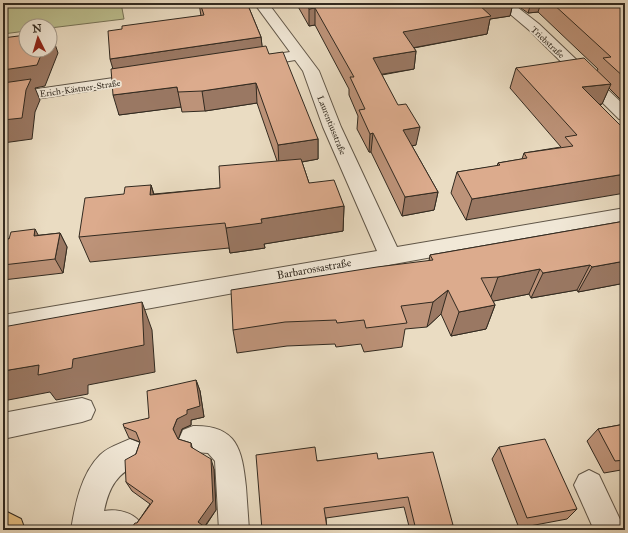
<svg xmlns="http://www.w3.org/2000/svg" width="628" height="533" font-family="'IM FELL Great Primer',serif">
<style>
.green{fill:#bcbf8f;stroke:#777458}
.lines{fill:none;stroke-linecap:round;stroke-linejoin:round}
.minor-casing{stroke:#605648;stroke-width:2}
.major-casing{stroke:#322a20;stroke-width:2}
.minor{fill:#f1e8d7;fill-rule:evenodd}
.major{fill:#e5be81;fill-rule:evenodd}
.wall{fill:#bd9379;stroke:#322a20}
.shaded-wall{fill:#9a7863;stroke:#322a20}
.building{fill:#dcab8d;stroke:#322a20}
.labels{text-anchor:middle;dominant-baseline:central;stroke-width:3.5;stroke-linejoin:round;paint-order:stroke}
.far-street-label{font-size:9px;fill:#322a20;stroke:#f1e8d7}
.street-label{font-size:11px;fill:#322a20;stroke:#f1e8d7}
</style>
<rect width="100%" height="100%" fill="#eadcc2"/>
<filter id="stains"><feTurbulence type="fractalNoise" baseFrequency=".005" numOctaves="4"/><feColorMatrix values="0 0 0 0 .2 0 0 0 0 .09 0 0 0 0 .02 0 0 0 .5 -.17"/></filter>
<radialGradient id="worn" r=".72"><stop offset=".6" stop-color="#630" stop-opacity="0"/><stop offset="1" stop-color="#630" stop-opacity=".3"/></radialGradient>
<path class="green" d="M 3,3 L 121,3 L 124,19 L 50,28 L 50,26 L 26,26 L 26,31 L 3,34 Z"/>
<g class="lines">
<g class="minor-casing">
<g id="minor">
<path d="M 254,3 L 268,3 L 319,71 L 341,127 L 397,247 L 625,208 L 625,222 L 3,335 L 3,315 L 377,251 L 323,127 L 303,71 L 295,60 L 256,67 L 251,65 L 248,62 L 251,59 L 256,57 L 290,52 Z"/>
<path d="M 497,3 L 512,3 L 539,24 L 625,106 L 625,120 L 619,119 L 529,30 Z"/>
<path d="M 141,74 L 147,76 L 149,79 L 147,82 L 3,104 L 3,94 Z"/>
<path d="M 82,398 L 91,401 L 95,410 L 91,419 L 82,422 L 3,439 L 3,413 Z"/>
<path d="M 193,426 C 237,425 242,449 246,487 C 247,501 248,516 249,530 L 219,530 L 215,461 L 208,453 L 193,452 L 183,448 L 179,439 L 183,430 Z"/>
<path d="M 130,439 L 140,443 L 144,453 L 140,463 C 117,473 109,487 104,511 C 114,509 128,511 136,518 C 140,521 141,526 142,530 L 71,530 C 75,505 81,474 100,455 C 108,447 119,444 130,439 Z"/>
<path d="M 589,470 L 599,475 L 625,530 L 594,530 L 574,485 L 579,475 Z"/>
</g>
</g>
<g class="major-casing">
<path id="major" d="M 3,510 L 21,519 L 25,530 L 3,530 Z"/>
</g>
<use href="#minor" class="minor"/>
<use href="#major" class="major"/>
</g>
<g class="wall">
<path d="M 199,3 L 247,3 L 261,37 L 262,47 L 269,54 L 318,139 L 318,159 L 302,162 L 309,183 L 344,206 L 343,231 L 264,244 L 265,248 L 230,253 L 229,248 L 90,262 L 79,237 L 124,194 L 151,185 L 154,194 L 220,188 L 277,161 L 257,103 L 205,111 L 182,112 L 181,107 L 119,115 L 113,68 L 122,29 L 201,16 Z"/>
<path d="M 296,3 L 513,3 L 510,16 L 490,19 L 487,34 L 414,48 L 416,51 L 414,69 L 382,75 L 416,145 L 412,146 L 438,192 L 434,210 L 402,216 L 371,152 L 369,152 L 357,129 L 358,116 L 349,95 L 349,89 L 315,25 L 309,26 Z"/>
<path d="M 514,3 L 625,3 L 625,101 L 622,101 L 609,88 L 602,104 L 599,105 L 623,128 L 466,220 L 451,193 L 457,172 L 497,166 L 498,163 L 522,159 L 524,153 L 561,147 L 510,88 L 516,68 L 597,71 L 598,69 L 538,12 L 528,13 Z"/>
<path d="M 625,221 L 625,283 L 578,292 L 577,290 L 531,298 L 529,294 L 493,301 L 495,305 L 486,329 L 451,336 L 441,314 L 427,327 L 405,329 L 402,347 L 364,352 L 361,344 L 336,347 L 335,344 L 287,346 L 237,353 L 233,330 L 429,261 L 430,255 Z"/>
<path d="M 60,233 L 67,247 L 63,273 L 3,280 L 3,239 Z"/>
<path d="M 196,380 L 200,391 L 204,417 L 191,420 L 191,425 L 182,429 L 178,439 L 191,443 L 192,447 L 214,469 L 216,510 L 205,527 L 137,523 L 150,504 L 132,491 L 126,482 L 140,442 L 129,438 L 124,427 L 149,418 Z"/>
<path d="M 625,424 L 625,477 L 621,470 L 604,473 L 587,441 L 598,429 Z"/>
<path d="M 499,447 L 577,509 L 567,519 L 519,528 L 492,459 Z"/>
<path d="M 378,459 L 453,525 L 450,530 L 410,530 L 404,507 L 326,518 L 327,530 L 262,530 L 317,461 Z"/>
</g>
<g class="shaded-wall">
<path d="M 487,3 L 513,3 L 510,16 L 490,19 L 487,34 L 401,50 L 403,32 L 478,4 Z"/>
<path d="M 531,3 L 541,3 L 538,12 L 528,13 Z"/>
<path d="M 315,8 L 315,25 L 309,26 L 309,9 Z"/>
<path d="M 51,32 L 58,53 L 45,86 L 35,88 L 40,100 L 35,112 L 32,139 L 3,143 L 3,70 L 43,50 L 50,50 L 50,35 Z"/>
<path d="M 261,37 L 263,54 L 115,76 L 110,59 Z"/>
<path d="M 416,51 L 414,69 L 371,76 L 373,58 Z"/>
<path d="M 256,83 L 257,103 L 205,111 L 202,91 Z"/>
<path d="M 611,84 L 602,104 L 574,108 L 582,87 Z"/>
<path d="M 177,87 L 181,107 L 119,115 L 113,95 Z"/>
<path d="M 625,96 L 625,101 L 622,101 Z"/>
<path d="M 420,127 L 416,145 L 401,148 L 403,130 Z"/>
<path d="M 373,133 L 371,152 L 369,152 L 370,134 Z"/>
<path d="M 318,139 L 318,159 L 279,166 L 278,145 Z"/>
<path d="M 625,174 L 625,193 L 466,220 L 472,199 Z"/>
<path d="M 151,185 L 158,210 L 150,195 Z"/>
<path d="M 438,192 L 434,210 L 402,216 L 405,197 Z"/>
<path d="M 344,206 L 343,231 L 264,244 L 265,248 L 230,253 L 226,228 L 261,219 Z"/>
<path d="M 35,229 L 43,244 L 34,236 Z"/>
<path d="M 60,233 L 67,247 L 63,273 L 55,259 Z"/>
<path d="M 625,261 L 625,283 L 578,292 L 592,267 Z"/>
<path d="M 590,265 L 577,290 L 531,298 L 543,273 Z"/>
<path d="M 540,269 L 529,294 L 489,302 L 498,277 Z"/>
<path d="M 448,290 L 441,314 L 427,327 L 433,302 Z"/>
<path d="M 142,302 L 152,330 L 155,372 L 88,385 L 88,394 L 56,400 L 50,392 L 3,401 L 3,371 L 73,359 Z"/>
<path d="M 495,305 L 486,329 L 451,336 L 459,312 Z"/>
<path d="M 196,380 L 200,391 L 204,417 L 191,420 L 191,425 L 182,429 L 178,440 L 173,429 L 177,419 L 187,410 Z"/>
<path d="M 211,459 L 214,469 L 216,510 L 202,530 L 198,522 Z"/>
</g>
<g class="building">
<path d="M 200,3 L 247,3 L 261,37 L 110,59 L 108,31 L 122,29 L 122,26 L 204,15 Z"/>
<path d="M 306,3 L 487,3 L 478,4 L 491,16 L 403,32 L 416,51 L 373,58 L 398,105 L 406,104 L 420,127 L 403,130 L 438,192 L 405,197 L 373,133 L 370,134 L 359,110 L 365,109 L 350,77 L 354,77 L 315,8 L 309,9 Z"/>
<path d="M 552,3 L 625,3 L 625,78 L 603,58 L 611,57 Z"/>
<path d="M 26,35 L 26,50 L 43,50 L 37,65 L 3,70 L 3,38 Z"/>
<path d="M 266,46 L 269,54 L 283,52 L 318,139 L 278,145 L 256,83 L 202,91 L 178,92 L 177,87 L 113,95 L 111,69 Z"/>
<path d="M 584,58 L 611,84 L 582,87 L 623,128 L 625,128 L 625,174 L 472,199 L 457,172 L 500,165 L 498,163 L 527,158 L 524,153 L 573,146 L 565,137 L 577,135 L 516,68 Z"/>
<path d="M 31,79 L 26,90 L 22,118 L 3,120 L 3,83 Z"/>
<path d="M 301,159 L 309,183 L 334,180 L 344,206 L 261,219 L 262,223 L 226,228 L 225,223 L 79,237 L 85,198 L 124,194 L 125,187 L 151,185 L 150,195 L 220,188 L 219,166 Z"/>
<path d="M 625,221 L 625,261 L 592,267 L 590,265 L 543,273 L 540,269 L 498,277 L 481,278 L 495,305 L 459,312 L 448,290 L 433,302 L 401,306 L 407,323 L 366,328 L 364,320 L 337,323 L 336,320 L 285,322 L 233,330 L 231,290 L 377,267 L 433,260 L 430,255 Z"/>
<path d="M 35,229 L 34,236 L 60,233 L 55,259 L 3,265 L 3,239 L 9,239 L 11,232 Z"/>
<path d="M 142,302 L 144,345 L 73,359 L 72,368 L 38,375 L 39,365 L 3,371 L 3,327 Z"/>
<path d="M 196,380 L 200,406 L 187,410 L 187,414 L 177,419 L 173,429 L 178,439 L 191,443 L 191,447 L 211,459 L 213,501 L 198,522 L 209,530 L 130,530 L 135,523 L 137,523 L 153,501 L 126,482 L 125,460 L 136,454 L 140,442 L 136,432 L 124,427 L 123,424 L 149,418 L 147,391 Z"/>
<path d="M 625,424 L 625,460 L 615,461 L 598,429 Z"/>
<path d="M 545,439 L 577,509 L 527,518 L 499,447 Z"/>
<path d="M 315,447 L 317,461 L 377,453 L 378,459 L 433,452 L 453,525 L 416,530 L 408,497 L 324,508 L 327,528 L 315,530 L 262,530 L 256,455 Z"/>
</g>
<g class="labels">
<g class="far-street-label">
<text transform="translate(548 42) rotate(43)">Triebstraße</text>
<text transform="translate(80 88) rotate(-8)">Erich-Kästner-Straße</text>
<text transform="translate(332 125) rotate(68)">Laurentiusstraße</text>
</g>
<g class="street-label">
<text transform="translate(314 269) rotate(-10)">Barbarossastraße</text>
</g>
</g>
<rect width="628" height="533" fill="none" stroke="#eadcc2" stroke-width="16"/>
<rect x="4" y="4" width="620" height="525" fill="none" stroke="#322a20" stroke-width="2"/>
<rect x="8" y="8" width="612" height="517" fill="none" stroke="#322a20"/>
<g transform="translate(38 38) rotate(355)"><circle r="19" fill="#f1e8d7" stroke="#a59c8e"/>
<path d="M0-3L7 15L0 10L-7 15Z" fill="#8f2418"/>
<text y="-6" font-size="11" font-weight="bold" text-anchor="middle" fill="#322a20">N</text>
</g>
<rect width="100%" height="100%" filter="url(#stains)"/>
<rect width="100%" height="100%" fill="url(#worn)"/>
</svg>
